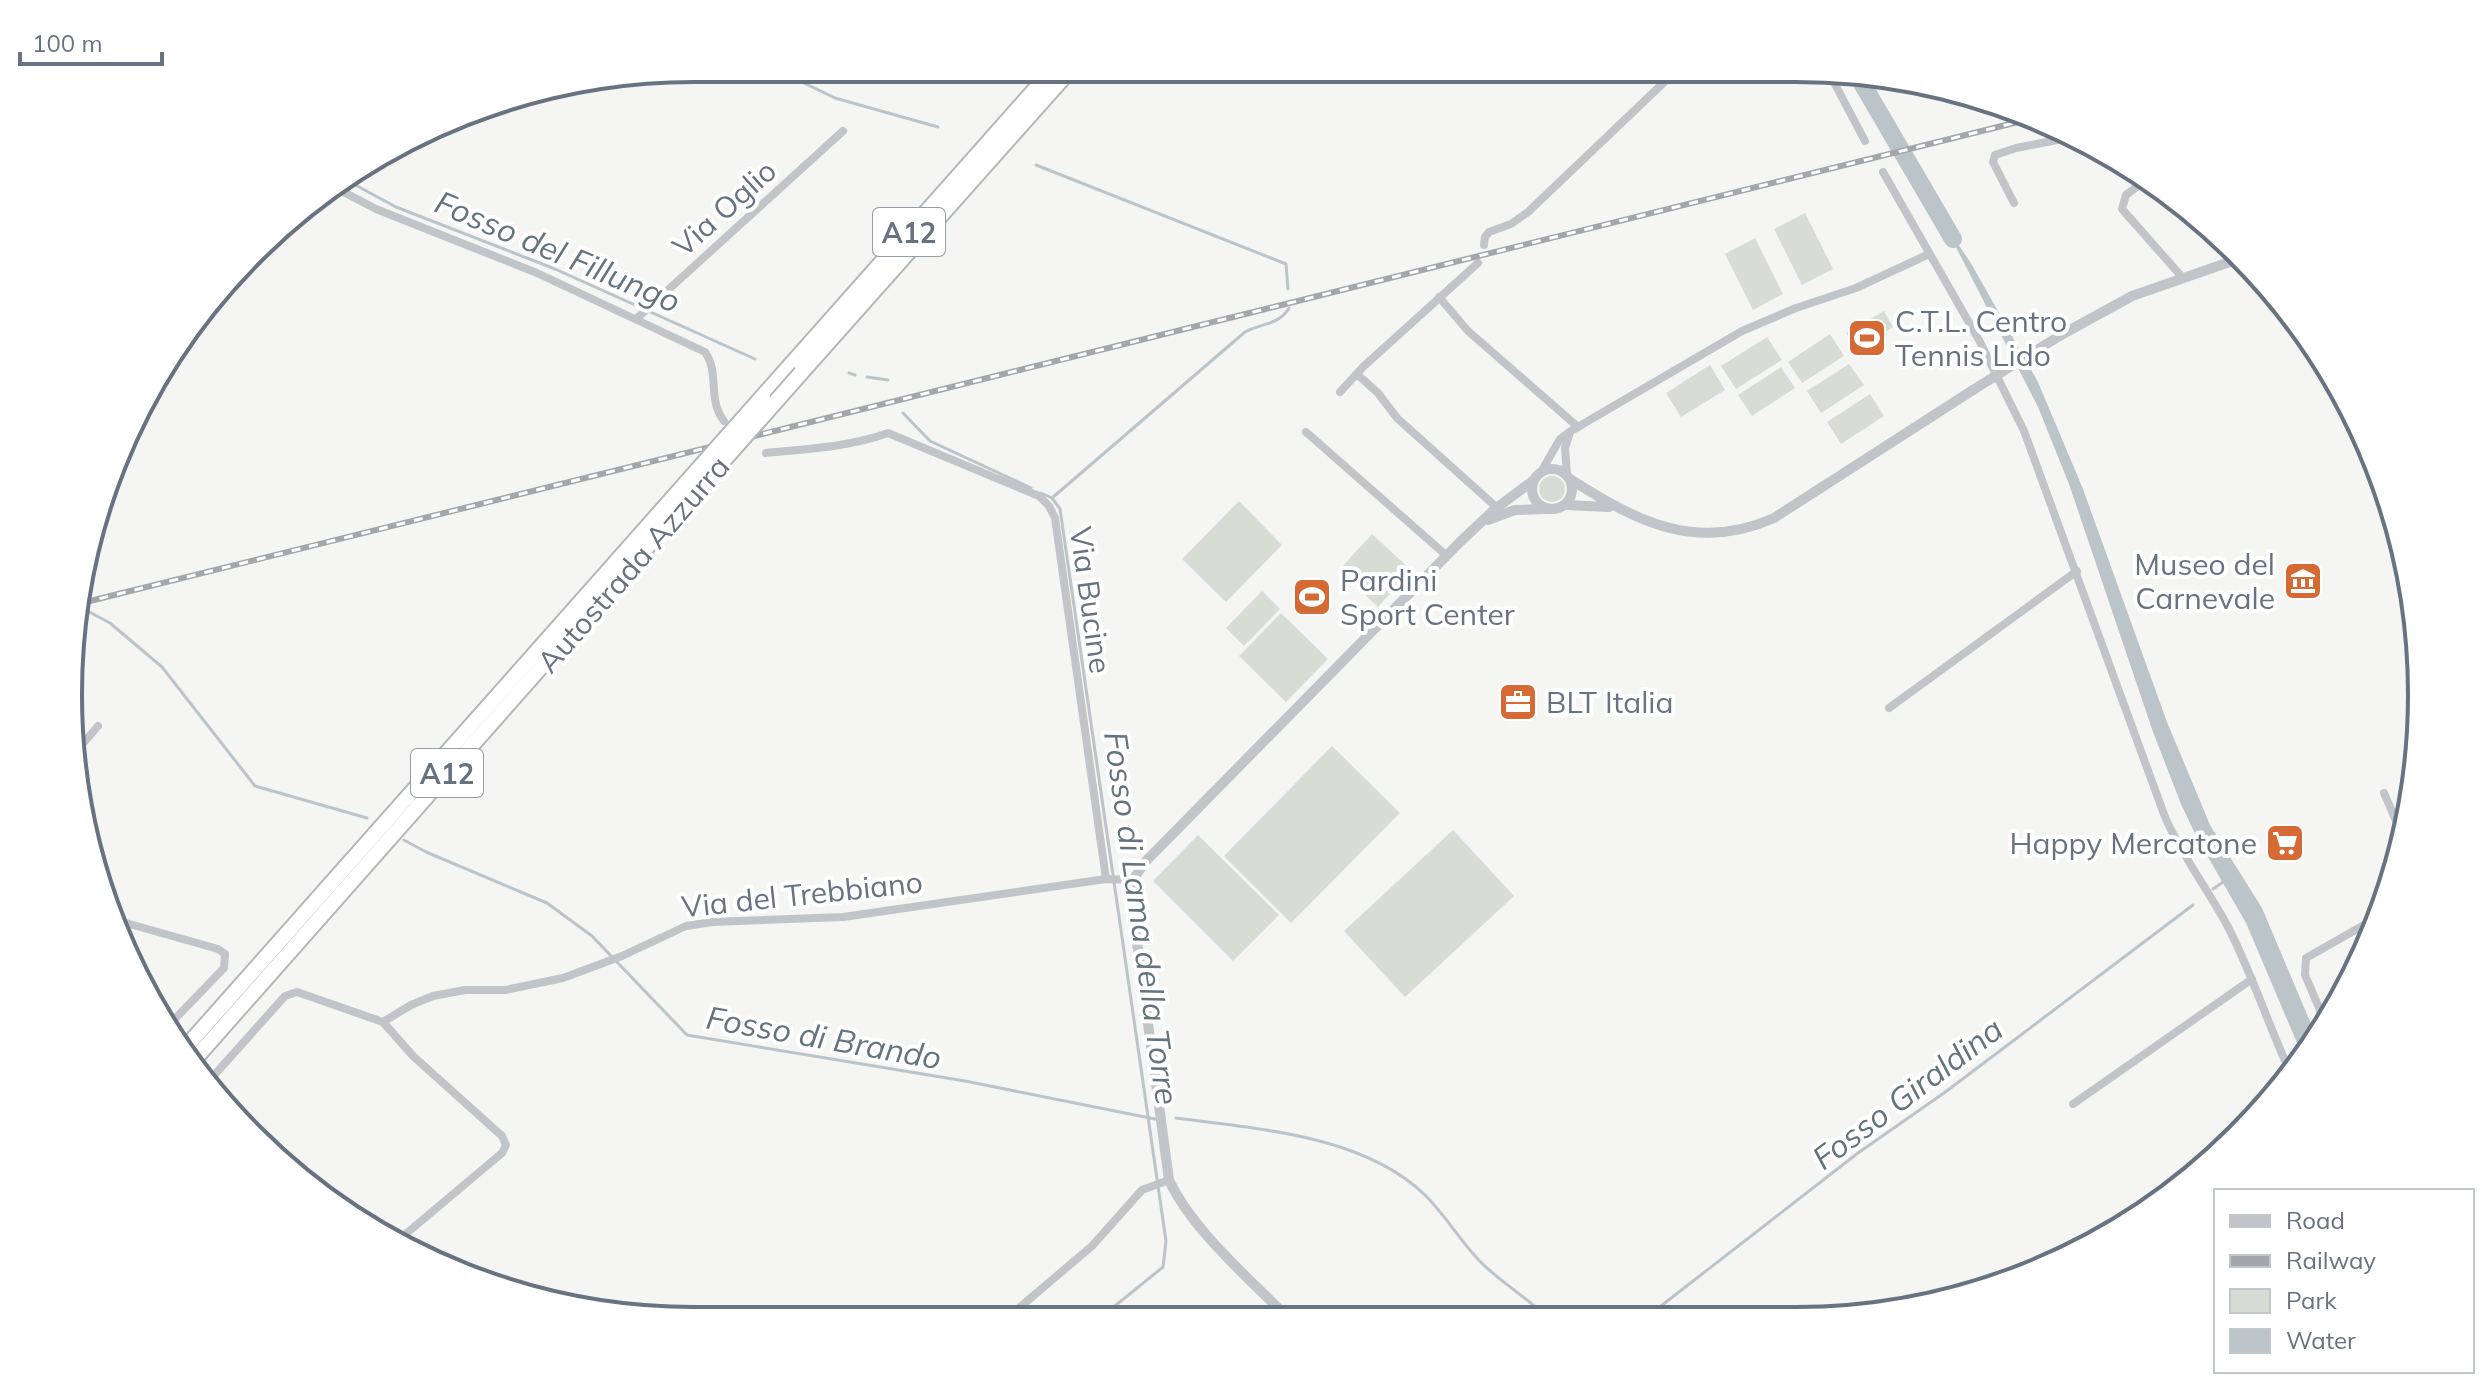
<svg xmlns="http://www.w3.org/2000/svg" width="2490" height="1389" font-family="Mulish,sans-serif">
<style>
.green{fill:#d7dcd4}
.water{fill:#bbc4c9}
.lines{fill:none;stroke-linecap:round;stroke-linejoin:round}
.stream{stroke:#bbc4c9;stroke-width:3}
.river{stroke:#bbc4c9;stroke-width:18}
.motorway-casing{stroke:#b4b7ba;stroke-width:18}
.minor{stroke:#c1c4c8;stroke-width:8}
.tertiary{stroke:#c1c4c8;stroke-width:10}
.motorway{stroke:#fff;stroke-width:14}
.rail-casing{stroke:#a3a7ac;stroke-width:6}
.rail{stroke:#fff;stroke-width:3;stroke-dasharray:9;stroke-linecap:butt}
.motorway-bridge-casing{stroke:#b4b7ba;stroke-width:18;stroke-linecap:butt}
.tertiary-bridge{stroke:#c1c4c8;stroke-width:10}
.motorway-bridge{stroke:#fff;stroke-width:14}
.labels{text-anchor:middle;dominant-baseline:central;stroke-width:8;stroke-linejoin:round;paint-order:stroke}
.shield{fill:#fff;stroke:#959da7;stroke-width:2}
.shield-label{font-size:28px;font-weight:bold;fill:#677381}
.street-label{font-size:30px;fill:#677381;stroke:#fff}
.poi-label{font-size:30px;fill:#677381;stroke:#fff;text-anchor:start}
.water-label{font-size:32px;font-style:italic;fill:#63747e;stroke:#fff}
.rim{fill:none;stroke:#677381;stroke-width:4}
</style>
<rect width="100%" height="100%" fill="#f5f6f3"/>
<g class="green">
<path d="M 1805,213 L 1833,269 L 1802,285 L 1774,229 Z"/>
<path d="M 1755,238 L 1783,294 L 1753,310 L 1725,254 Z"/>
<path d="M 1884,311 L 1893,327 L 1882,334 L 1886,343 L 1861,358 L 1846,333 Z"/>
<path d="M 1830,334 L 1844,356 L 1802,383 L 1788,362 Z"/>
<path d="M 1767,337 L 1782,360 L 1736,389 L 1721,366 Z"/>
<path d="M 1849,364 L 1864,385 L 1821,413 L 1807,391 Z"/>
<path d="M 1710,365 L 1725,390 L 1681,417 L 1666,393 Z"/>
<path d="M 1781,367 L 1795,388 L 1752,416 L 1738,395 Z"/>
<path d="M 1870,394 L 1884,416 L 1841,444 L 1827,422 Z"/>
<circle cx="1552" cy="489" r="13"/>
<path d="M 1239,501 L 1282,545 L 1226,602 L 1182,559 Z"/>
<path d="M 1372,534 L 1411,570 L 1378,607 L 1339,570 Z"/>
<path d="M 1262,591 L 1280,609 L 1244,646 L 1226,628 Z"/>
<path d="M 1281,613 L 1328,659 L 1286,702 L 1239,656 Z"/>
<path d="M 1332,746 L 1400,813 L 1291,923 L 1224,856 Z"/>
<path d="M 1453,830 L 1514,896 L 1405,997 L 1344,931 Z"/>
<path d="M 1198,835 L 1279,915 L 1233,961 L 1153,881 Z"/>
</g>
<path class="water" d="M 1941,218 L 1972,265 L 2038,382 L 2083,489 L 2167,722 L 2198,796 L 2210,825 L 2262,908 L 2317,1038 L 2303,1057 L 2246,923 L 2197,838 L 2181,804 L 2153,732 L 2069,484 L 2038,407 Z"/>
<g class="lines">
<g class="stream">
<path d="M 773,68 L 835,98 L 938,127"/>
<path d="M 1036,165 L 1286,264 L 1288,289"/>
<path d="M 346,180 L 396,207 L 555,269 L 755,359"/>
<path d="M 849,373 L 855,375"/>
<path d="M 867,377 L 888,380"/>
<path d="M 903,413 L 930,441 L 1031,488"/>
<path d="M 1041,493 L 1052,498 L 1060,509 L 1166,1241 L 1163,1267 L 1100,1318"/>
<path d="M 1052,498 L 1245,332 C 1262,323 1279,325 1289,308"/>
<path d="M 82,608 L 110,623 L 162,667 L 255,786 L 367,818"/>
<path d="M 404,840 L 426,852 L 547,903 L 592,936 L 687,1035 L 965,1081 L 1155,1119"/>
<path d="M 2213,889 L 2223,882"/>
<path d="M 1176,1118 C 1258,1129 1363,1135 1425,1195 C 1444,1214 1458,1237 1476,1257 C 1496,1280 1525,1295 1546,1317"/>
<path d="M 1648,1316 L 1858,1153 L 1944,1093 L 2193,905"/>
</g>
<path class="river" d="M 1856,73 L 1953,239"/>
<g class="motorway-casing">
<g id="motorway">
<path d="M 801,373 L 1072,68"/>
<path d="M 763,396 L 1054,68"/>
<path d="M 186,1047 L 685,484"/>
<path d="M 194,1060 L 701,486"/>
</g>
</g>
<g class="minor">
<path d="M 1827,69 L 1865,141"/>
<path d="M 1883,172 L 1979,340 L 2024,431 L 2165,817 C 2182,856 2207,888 2227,925 C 2252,973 2268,1025 2291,1074"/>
<path d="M 2147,179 L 2126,195 L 2122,209 L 2182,277"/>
<path d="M 334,187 L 376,209 L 537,273 L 705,352 C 720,373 707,400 724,421"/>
<path d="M 2014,203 L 1993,162 L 1995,155 L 2016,148 L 2073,137"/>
<path d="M 1484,245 L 1485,237 L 1489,232 L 1511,224 L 1528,212 L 1678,69"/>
<path d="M 1439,297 L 1468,331 L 1578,427"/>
<path d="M 636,319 L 843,131"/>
<path d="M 1358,375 L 1378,393 L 1397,418 L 1494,505 L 1495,509"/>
<path d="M 1340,392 L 1364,366 L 1478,263"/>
<path d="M 1306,432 L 1447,556"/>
<path d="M 766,453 C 807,449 849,447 888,433 L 1039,496 L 1049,506 L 1055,518 L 1106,879"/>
<path d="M 1541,472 L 1560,439 L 1571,431 L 1742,331 L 1796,308 L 1856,288 L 1929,254"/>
<path d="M 1567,475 L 1565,448 L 1570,432"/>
<path d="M 1889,708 L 2077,571"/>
<path d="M 74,754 L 98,726"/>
<path d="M 2384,793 L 2403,837"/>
<path d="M 112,919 L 218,949 L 225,954 L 224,968 L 171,1023"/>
<path d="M 2326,1024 L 2305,975 L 2306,958 L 2380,916"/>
<path d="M 208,1082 L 285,996 L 297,992 L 383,1022"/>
<path d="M 2073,1104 L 2252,979"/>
<path d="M 395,1243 L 502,1153 L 506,1145 L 502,1136 L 413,1056 L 383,1022 L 411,1005 L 433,996 L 465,990 L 505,990 L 563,978 L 622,956 L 686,926 L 713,922 L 843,917 L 1106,879 L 1133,880"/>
<path d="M 1006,1319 L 1092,1246 L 1142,1190 L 1169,1180"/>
</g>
<g class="tertiary">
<path d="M 2061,335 L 2132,296 L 2241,258"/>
<circle cx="1552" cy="489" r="20"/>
<path d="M 1570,479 C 1636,521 1696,553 1774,518 L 1973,390"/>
<path d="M 1566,505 L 1609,507"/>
<path d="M 1488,520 L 1515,510 L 1546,509"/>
<path d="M 1288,1318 C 1248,1277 1193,1231 1169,1180 L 1131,897 L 1133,880 L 1145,862 L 1460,542 L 1495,509 L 1534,480"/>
</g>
<use href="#motorway" class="motorway"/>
<g class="rail-casing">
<path id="rail" d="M 82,603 L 2030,119"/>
</g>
<use href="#rail" class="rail"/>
<g class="motorway-bridge-casing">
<g id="motorway-bridge">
<path d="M 685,484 L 763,396"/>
<path d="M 701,486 L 801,373"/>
</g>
</g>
<path class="tertiary-bridge" d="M 1973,390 L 2061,335"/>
<use href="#motorway-bridge" class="motorway-bridge"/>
</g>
<defs>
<g id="stadium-square" transform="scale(2)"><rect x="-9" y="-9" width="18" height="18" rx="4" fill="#d56a34" stroke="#fff"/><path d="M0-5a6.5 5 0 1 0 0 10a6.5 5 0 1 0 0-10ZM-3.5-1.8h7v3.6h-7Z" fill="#fff"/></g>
<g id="museum-square" transform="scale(2)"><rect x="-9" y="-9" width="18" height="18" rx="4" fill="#d56a34" stroke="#fff"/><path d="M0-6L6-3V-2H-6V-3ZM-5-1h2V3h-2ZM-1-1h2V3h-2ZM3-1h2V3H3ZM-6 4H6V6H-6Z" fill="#fff"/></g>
<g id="office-square" transform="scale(2)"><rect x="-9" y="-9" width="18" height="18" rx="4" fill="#d56a34" stroke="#fff"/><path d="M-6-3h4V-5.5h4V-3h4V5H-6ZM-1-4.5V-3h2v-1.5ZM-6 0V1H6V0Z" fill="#fff"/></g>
<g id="supermarket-square" transform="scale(2)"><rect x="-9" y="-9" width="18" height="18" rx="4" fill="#d56a34" stroke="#fff"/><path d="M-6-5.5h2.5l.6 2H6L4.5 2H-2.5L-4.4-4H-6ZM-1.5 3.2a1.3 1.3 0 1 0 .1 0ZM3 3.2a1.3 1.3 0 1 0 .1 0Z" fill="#fff"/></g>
</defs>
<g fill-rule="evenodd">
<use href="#stadium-square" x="1867" y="338"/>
<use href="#museum-square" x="2303" y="581"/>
<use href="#stadium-square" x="1312" y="597"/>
<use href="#office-square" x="1518" y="702"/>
<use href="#supermarket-square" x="2285" y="843"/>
</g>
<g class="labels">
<g class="shield">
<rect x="873" y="208" width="72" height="48" rx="6"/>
<rect x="411" y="749" width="72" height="48" rx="6"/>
</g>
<g class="shield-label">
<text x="909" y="232">A12</text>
<text x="447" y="773">A12</text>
</g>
<g class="street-label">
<text transform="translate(724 208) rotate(-42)">Via Oglio</text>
<text transform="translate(633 564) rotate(-49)">Autostrada Azzurra</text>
<text transform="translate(1091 600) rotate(82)">Via Bucine</text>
<text transform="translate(802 894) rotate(-6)">Via del Trebbiano</text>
</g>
<g class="poi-label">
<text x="1895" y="321">C.T.L. Centro<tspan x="1895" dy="34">Tennis Lido</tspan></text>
<text x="2275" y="564" text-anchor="end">Museo del<tspan x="2275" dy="34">Carnevale</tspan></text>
<text x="1340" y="580">Pardini<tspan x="1340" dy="34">Sport Center</tspan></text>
<text x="1546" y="702">BLT Italia</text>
<text x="2257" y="843" text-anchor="end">Happy Mercatone</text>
</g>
<g class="water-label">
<text transform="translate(558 251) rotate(23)">Fosso del Fillungo</text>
<text transform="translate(1142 918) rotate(82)">Fosso di Lama della Torre</text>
<text transform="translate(824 1037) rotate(10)">Fosso di Brando</text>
<text transform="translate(1907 1093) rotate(-37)">Fosso Giraldina</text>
</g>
</g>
<path d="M0 0H2490V1389H0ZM694 82H1796A612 612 0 0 1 2408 694V695A612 612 0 0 1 1796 1307H694A612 612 0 0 1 82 695V694A612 612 0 0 1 694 82Z" fill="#fff" fill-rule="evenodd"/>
<path class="rim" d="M694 82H1796A612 612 0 0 1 2408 694V695A612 612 0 0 1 1796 1307H694A612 612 0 0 1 82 695V694A612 612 0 0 1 694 82Z"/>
<rect x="2214" y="1189" width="260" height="184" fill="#ffffff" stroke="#c2c7cd" stroke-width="2"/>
<rect x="2230" y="1215" width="40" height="12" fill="#c1c4c8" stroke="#c2c7cd" stroke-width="2"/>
<text x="2286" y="1229" font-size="24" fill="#677381">Road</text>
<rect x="2230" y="1255" width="40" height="12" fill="#a3a7ac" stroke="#c2c7cd" stroke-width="2"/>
<text x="2286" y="1269" font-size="24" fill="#677381">Railway</text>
<rect x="2230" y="1289" width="40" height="24" fill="#d7dcd4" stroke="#c2c7cd" stroke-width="2"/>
<text x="2286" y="1309" font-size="24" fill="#677381">Park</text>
<rect x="2230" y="1329" width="40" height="24" fill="#bbc4c9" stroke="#c2c7cd" stroke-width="2"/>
<text x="2286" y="1349" font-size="24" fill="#677381">Water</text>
<path d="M20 52v12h142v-12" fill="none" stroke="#677381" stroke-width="4"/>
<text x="32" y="52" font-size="24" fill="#677381" stroke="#ffffff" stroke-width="6" paint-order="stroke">100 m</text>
</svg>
